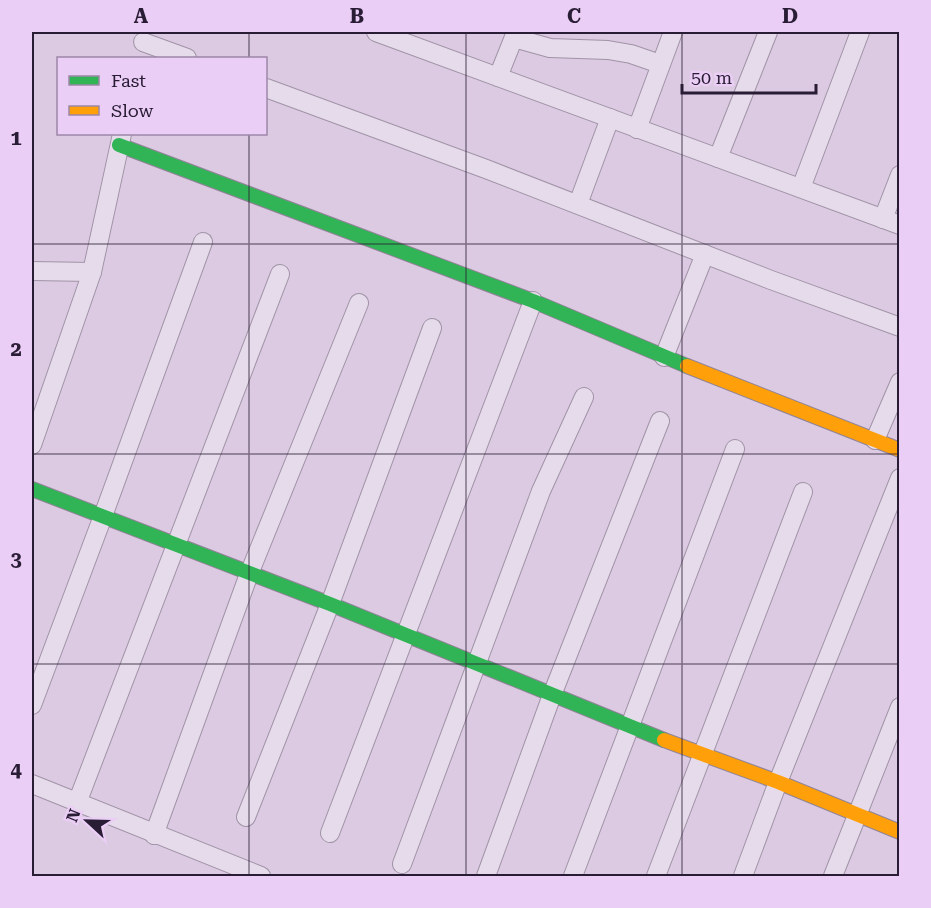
<svg xmlns="http://www.w3.org/2000/svg" width="931" height="908" font-family="'Roboto Serif',serif">
<style>
.lines{fill:none;stroke-linecap:round;stroke-linejoin:round}
.street-casing{stroke:#a093a7;stroke-width:20}
.fast-casing{stroke:#908397;stroke-width:16}
.slow-casing{stroke:#908397;stroke-width:16}
.street{stroke:#e6dbea;stroke-width:18}
.fast{stroke:#30b455;stroke-width:14}
.slow{stroke:#ff9f0a;stroke-width:14}
.grid{fill:none;stroke:#291c35;stroke-width:1.5;stroke-opacity:0.55}
.neatline{fill:none;stroke:#291c35;stroke-width:2}
.grid-label{font-size:20px;text-anchor:middle;font-weight:bold;fill:#291c35}
</style>
<rect width="100%" height="100%" fill="#dccae2"/>
<g class="lines">
<g class="street-casing">
<g id="street">
<path d="M 376,32 L 900,225"/>
<path d="M 514,38 L 550,48 L 608,50 L 631,54 L 660,64"/>
<path d="M 143,42 L 187,58"/>
<path d="M 498,77 L 516,32"/>
<path d="M 266,88 L 486,169 L 771,280 L 900,327"/>
<path d="M 637,129 L 673,32"/>
<path d="M 718,158 L 768,32"/>
<path d="M 801,188 L 860,32"/>
<path d="M 578,204 L 610,118"/>
<path d="M 883,219 L 900,175"/>
<path d="M 32,271 L 92,272"/>
<path d="M 664,357 L 705,254"/>
<path d="M 875,440 L 900,382"/>
<path d="M 32,445 L 92,272 L 122,134"/>
<path d="M 32,705 L 103,516 L 203,242"/>
<path d="M 32,784 L 261,876"/>
<path d="M 77,803 L 280,274"/>
<path d="M 246,817 L 330,604 L 432,328"/>
<path d="M 330,833 L 533,301"/>
<path d="M 154,835 L 249,574 L 359,303"/>
<path d="M 402,864 L 541,491 L 584,397"/>
<path d="M 486,876 L 552,695 L 660,421"/>
<path d="M 573,876 L 735,449"/>
<path d="M 656,876 L 803,492"/>
<path d="M 743,876 L 778,782 L 900,478"/>
<path d="M 833,876 L 900,707"/>
</g>
</g>
<g class="fast-casing">
<g id="fast">
<path d="M 119,145 L 533,301 L 687,366"/>
<path d="M 32,489 L 330,604 L 664,740"/>
</g>
</g>
<g class="slow-casing">
<g id="slow">
<path d="M 687,366 L 900,450"/>
<path d="M 664,740 L 778,782 L 900,832"/>
</g>
</g>
<use href="#street" class="street"/>
<use href="#fast" class="fast"/>
<use href="#slow" class="slow"/>
</g>
<path class="grid" d="M 249,32 L 249,58M 466,32 L 466,876M 682,32 L 682,876M 249,134 L 249,876M 32,244 L 900,244M 32,454 L 900,454M 32,664 L 900,664"/>
<rect width="931" height="908" fill="none" stroke="#ebcef5" stroke-width="66"/>
<rect x="57" y="57" width="210" height="78" fill="#ebcef5" stroke="#9d87a8" stroke-width="1.5"/>
<rect x="69" y="76" width="30" height="9" fill="#30b455" stroke="#9d87a8" stroke-width="1.5"/>
<text x="111" y="87" font-size="18" fill="#291c35">Fast</text>
<rect x="69" y="106" width="30" height="9" fill="#ff9f0a" stroke="#9d87a8" stroke-width="1.5"/>
<text x="111" y="117" font-size="18" fill="#291c35">Slow</text>
<g transform="translate(87 821) rotate(292)" stroke="#ebcef5" stroke-width="4.5" paint-order="stroke">
<path d="M0-4.5L10 22L0 15L-10 22Z" fill="#291c35"/>
<text y="-9" font-size="16" font-weight="bold" text-anchor="middle" fill="#291c35">N</text>
</g>
<path d="M682 84v9h134v-9" fill="none" stroke="#291c35" stroke-width="3"/>
<text x="691" y="84" font-size="18" fill="#291c35" stroke="#ebcef5" stroke-width="4.5" paint-order="stroke">50 m</text>
<rect x="33" y="33" width="865" height="842" class="neatline"/>
<g class="grid-label">
<text x="141" y="23">A</text>
<text x="357" y="23">B</text>
<text x="574" y="23">C</text>
<text x="790" y="23">D</text>
<text x="16" y="145">1</text>
<text x="16" y="356">2</text>
<text x="16" y="566">3</text>
<text x="16" y="777">4</text>
</g>
</svg>
